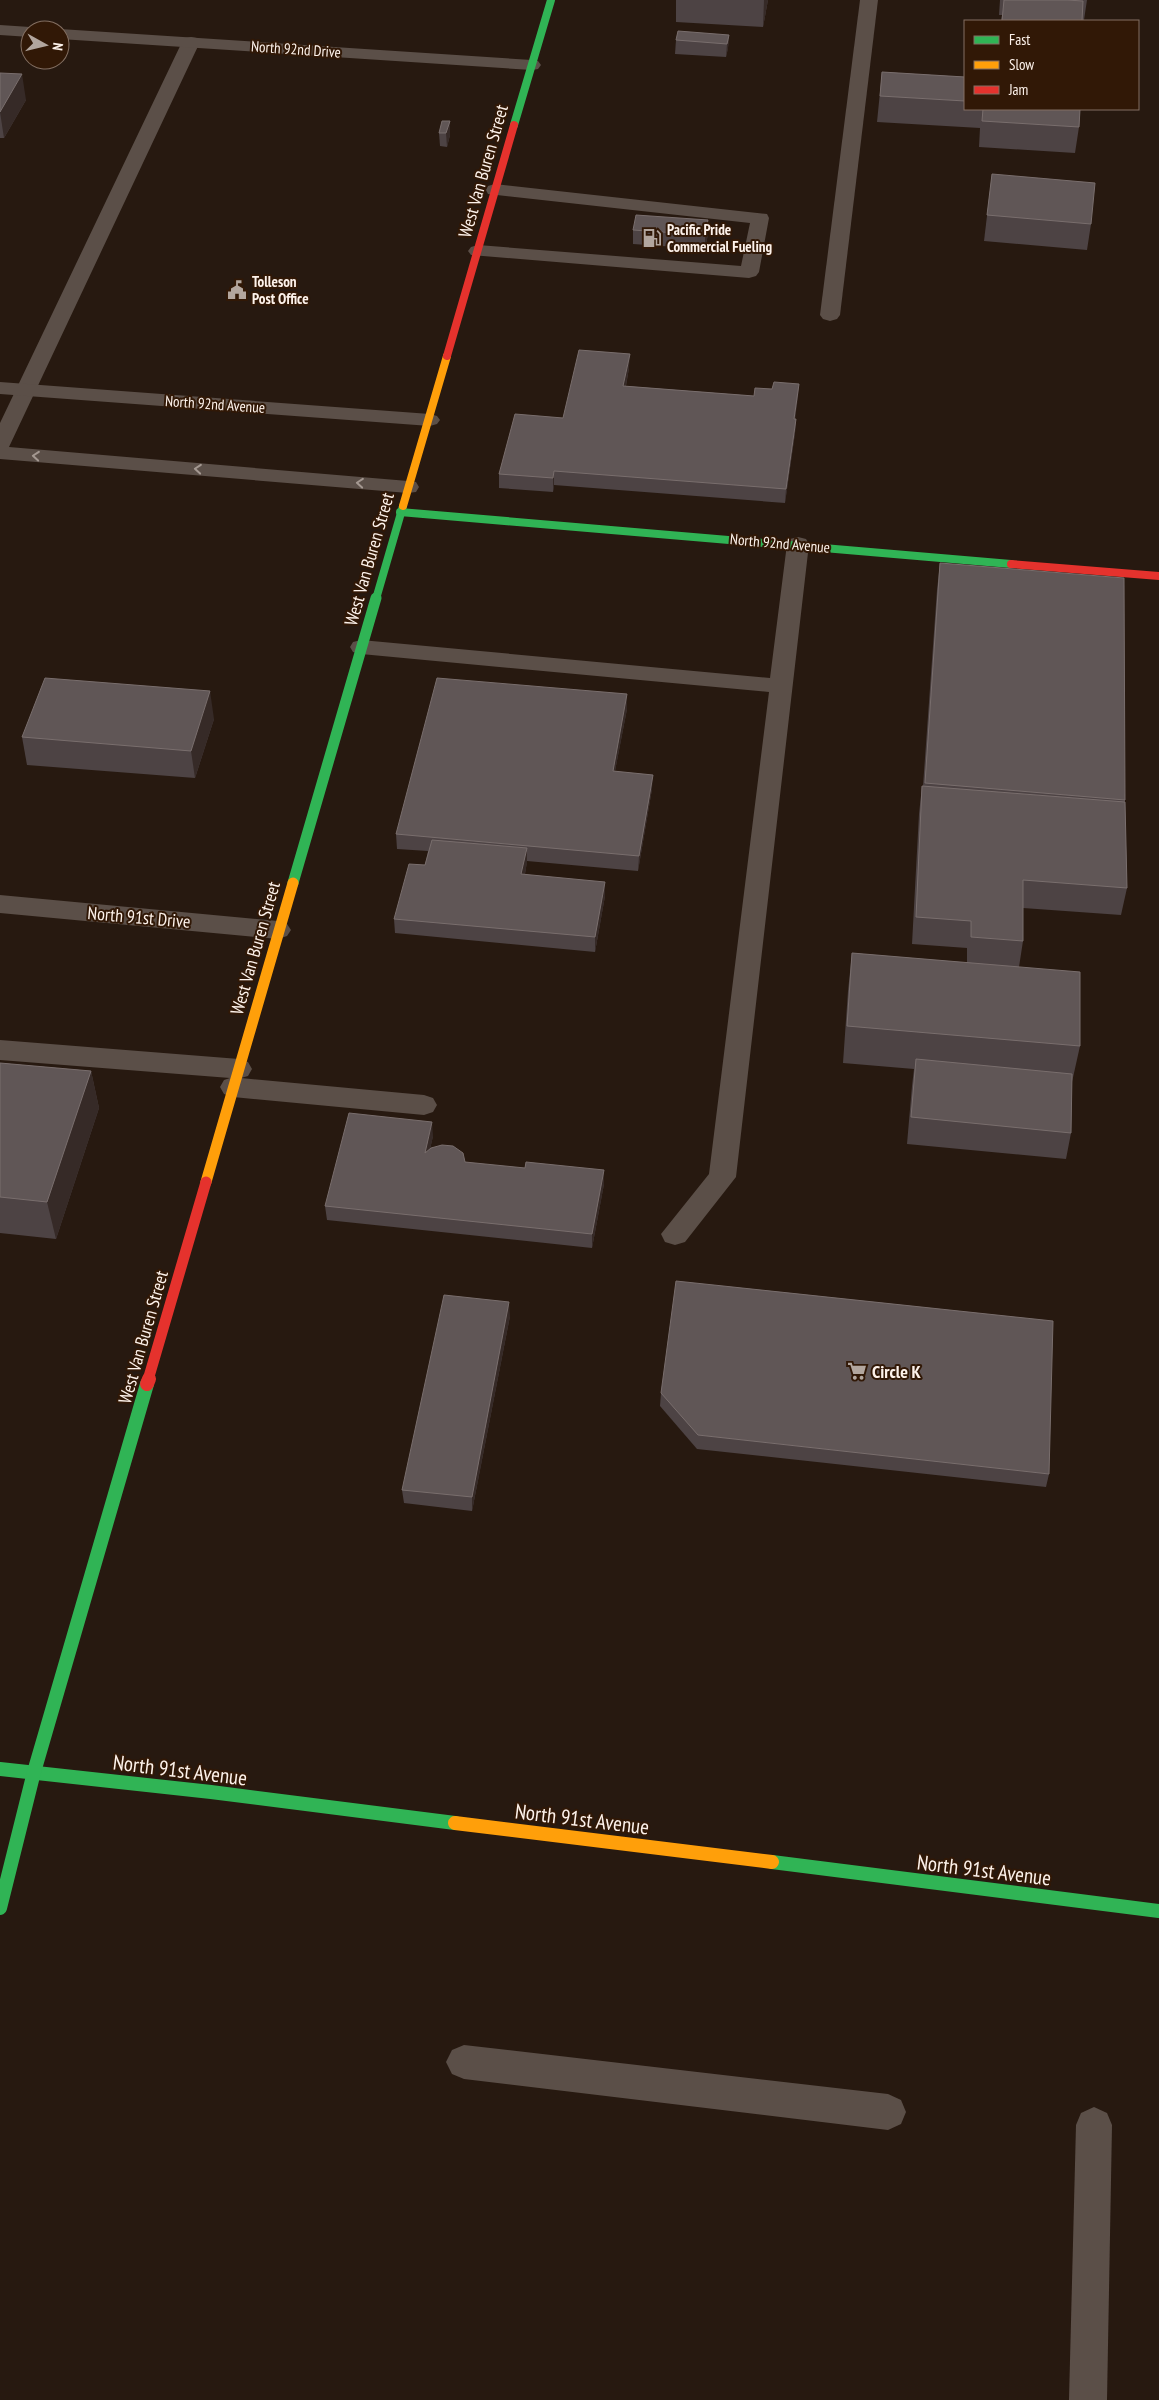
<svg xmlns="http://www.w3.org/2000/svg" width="1159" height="2400" font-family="'PT Sans Narrow',sans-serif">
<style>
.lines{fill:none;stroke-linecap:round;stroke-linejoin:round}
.lane{fill:#5b4f48;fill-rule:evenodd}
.street{fill:#5b4f48;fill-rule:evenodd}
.fast-far2{stroke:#30b455;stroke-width:8}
.fast-far1{stroke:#30b455;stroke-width:11}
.fast{stroke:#30b455;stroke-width:14}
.slow-far2{stroke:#ff9f0a;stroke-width:8}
.slow-far1{stroke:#ff9f0a;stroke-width:11}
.slow{stroke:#ff9f0a;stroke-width:14}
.jam-far2{stroke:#e5322d;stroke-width:8}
.jam-far1{stroke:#e5322d;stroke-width:11}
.jam{stroke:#e5322d;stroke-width:14}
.wall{fill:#4d4344}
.shaded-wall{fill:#362a27}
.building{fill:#605656;stroke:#796e6d}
.oneway{stroke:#a49891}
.labels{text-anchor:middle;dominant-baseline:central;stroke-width:4;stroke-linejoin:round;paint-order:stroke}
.far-street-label{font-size:15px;fill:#fdf2eb;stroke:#311806}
.far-poi-label{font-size:15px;font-weight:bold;fill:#fdf2eb;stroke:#311806;text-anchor:start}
.street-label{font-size:18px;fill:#fdf2eb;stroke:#311806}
.poi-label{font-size:18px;font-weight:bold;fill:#fdf2eb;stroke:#311806;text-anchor:start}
.near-street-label{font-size:21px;fill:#fdf2eb;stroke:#311806}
</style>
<rect width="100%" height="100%" fill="#271910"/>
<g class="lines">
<g class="lane">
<path d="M 860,0 L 878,0 L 840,315 L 837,319 L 830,321 L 823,319 L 820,315 Z"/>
<path d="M 191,37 L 197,38 L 200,42 L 9,447 L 408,481 L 416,482 L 419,487 L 416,492 L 408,493 L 0,459 L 0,423 L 182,42 L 185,38 Z"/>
<path d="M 495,184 L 767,214 L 769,218 L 759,272 L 756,276 L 749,278 L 471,255 L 468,251 L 471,247 L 478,245 L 741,266 L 750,223 L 488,194 L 486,190 L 488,186 Z"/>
<path d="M 798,537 L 806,539 L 809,544 L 736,1177 L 685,1242 L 675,1245 L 665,1242 L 661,1234 L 709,1174 L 769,692 L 361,654 L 353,652 L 350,647 L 353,642 L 361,640 L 770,678 L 787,544 L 790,539 Z"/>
<path d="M 0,1040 L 239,1059 L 248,1062 L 252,1069 L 248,1076 L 241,1078 L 424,1095 L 433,1098 L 437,1105 L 433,1112 L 424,1115 L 233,1097 L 224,1094 L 220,1087 L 224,1080 L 230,1078 L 0,1060 Z"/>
<path d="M 464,2045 L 888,2094 L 901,2100 L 906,2112 L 901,2124 L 888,2130 L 464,2079 L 452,2074 L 446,2062 L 452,2050 Z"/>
<path d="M 1094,2107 L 1107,2113 L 1112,2125 L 1107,2400 L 1069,2400 L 1076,2125 L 1081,2113 Z"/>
</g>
<g class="street">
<path d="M 0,25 L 30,27 L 37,30 L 30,30 L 30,37 L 0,35 Z"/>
<path d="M 60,29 L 532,60 L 538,61 L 541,65 L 538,69 L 532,70 L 60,39 L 60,30 L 55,30 Z"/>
<path d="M 0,382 L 430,414 L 437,416 L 440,420 L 437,424 L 430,426 L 0,394 Z"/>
<path d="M 0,895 L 278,921 L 287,924 L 291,930 L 287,936 L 278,939 L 0,913 Z"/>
</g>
<g class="fast-far2">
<path d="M 514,125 L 551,0"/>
<path d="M 400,512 L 1011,564"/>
<path d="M 376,599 L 403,506"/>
</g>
<path class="fast-far1" d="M 293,883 L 376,598"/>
<g class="fast">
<path d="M 0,1769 L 211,1792 L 455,1823"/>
<path d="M 772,1862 L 1159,1911"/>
<path d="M 0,1908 L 34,1772 L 147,1384"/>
</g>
<path class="slow-far2" d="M 403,506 L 447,356"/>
<path class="slow-far1" d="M 206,1182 L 293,883"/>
<path class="slow" d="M 455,1823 L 772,1862"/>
<g class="jam-far2">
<path d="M 447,356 L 514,125"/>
<path d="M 1011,564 L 1159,576"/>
</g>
<path class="jam-far1" d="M 148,1380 L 206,1182"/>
<path class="jam" d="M 147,1384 L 149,1379"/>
</g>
<g class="wall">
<path d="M 676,0 L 768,0 L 763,27 L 676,22 Z"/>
<path d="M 1000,0 L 1087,0 L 1084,20 L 1082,20 L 1082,21 L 1001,21 L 1002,15 L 999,15 Z"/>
<path d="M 729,35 L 728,48 L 726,57 L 675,54 L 676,40 Z"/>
<path d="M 882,72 L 965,77 L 965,109 L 1080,109 L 1079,127 L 1075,153 L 979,147 L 980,128 L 877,122 Z"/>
<path d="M 0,73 L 26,100 L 4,138 L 0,138 Z"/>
<path d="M 450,121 L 450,135 L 447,147 L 440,146 L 439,133 Z"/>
<path d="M 992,174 L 1091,224 L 1087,250 L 984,241 Z"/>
<path d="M 633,230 L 708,234 L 705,249 L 633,244 Z"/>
<path d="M 629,368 L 626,386 L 754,396 L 772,389 L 799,384 L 795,419 L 796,419 L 795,433 L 785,503 L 554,485 L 553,492 L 499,488 L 499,474 L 563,418 Z"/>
<path d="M 940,563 L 1125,800 L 1127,888 L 1121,915 L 1023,908 L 1023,941 L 1019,967 L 1080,1046 L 1072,1082 L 1071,1133 L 1066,1159 L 907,1144 L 912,1086 L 914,1069 L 843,1063 L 848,991 L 852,953 L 967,963 L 967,948 L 912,944 L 919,814 L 922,786 L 923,786 L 937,590 Z"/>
<path d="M 627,709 L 615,771 L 652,789 L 638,871 L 527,861 L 525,874 L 605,896 L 595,952 L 395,933 L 394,919 L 425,865 L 428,851 L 397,849 L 396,834 Z"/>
<path d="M 214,719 L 195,778 L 27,765 L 22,737 Z"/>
<path d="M 0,1063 L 91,1071 L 99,1108 L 56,1239 L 0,1233 Z"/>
<path d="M 433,1136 L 430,1149 L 465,1162 L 604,1184 L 592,1248 L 327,1220 L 325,1206 Z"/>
<path d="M 510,1316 L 472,1511 L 404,1503 L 402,1490 Z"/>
<path d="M 661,1393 L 1049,1474 L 1046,1487 L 697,1449 L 660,1406 Z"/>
</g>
<g class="shaded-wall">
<path d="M 764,0 L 768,0 L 763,27 Z"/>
<path d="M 729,35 L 728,48 L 726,57 L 727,44 Z"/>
<path d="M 22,74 L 26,100 L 4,138 L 0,112 Z"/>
<path d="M 450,121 L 450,135 L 447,147 L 446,133 Z"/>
<path d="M 708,220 L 708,234 L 705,249 L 705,235 Z"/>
<path d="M 630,354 L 629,368 L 623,400 L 623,386 Z"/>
<path d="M 799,384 L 798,398 L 793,433 L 794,419 Z"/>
<path d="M 796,419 L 795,433 L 785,503 L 786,489 Z"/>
<path d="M 554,471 L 554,485 L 553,492 L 553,478 Z"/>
<path d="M 210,691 L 214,719 L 195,778 L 191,751 Z"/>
<path d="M 627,694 L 627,709 L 612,786 L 613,771 Z"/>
<path d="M 653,775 L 652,789 L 638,871 L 639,856 Z"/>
<path d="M 527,848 L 527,863 L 522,888 L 521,874 Z"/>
<path d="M 605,882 L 605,896 L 595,952 L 595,937 Z"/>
<path d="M 91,1071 L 99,1108 L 56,1239 L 47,1202 Z"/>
<path d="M 432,1122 L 433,1136 L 426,1167 L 425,1153 Z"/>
<path d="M 604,1170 L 604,1184 L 592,1248 L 592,1234 Z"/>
<path d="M 509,1302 L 510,1316 L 472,1511 L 472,1497 Z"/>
</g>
<g class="building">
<path d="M 1004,0 L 1067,0 L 1083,1 L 1082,21 L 1002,21 Z"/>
<path d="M 678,31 L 729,35 L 727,44 L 676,40 Z"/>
<path d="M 882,72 L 965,77 L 965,101 L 880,96 Z"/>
<path d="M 0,73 L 22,74 L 0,112 Z"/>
<path d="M 983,109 L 1080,109 L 1079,127 L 982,121 Z"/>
<path d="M 442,121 L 450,121 L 446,133 L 439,133 Z"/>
<path d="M 992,174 L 1095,183 L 1091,224 L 987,215 Z"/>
<path d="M 636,215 L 708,220 L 705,235 L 633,230 Z"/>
<path d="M 579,350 L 630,354 L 623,386 L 754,396 L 755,388 L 772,389 L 774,382 L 799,384 L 794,419 L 796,419 L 786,489 L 554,471 L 553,478 L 499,474 L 515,414 L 563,418 Z"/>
<path d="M 940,563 L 1124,578 L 1125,800 L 925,783 Z"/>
<path d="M 45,678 L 210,691 L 191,751 L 22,737 Z"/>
<path d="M 437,678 L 627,694 L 613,771 L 653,775 L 639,856 L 396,834 Z"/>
<path d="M 922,786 L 1125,802 L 1127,888 L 1023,880 L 1023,941 L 971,937 L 971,921 L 916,917 Z"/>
<path d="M 432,840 L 527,848 L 521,874 L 605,882 L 595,937 L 394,919 L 409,864 L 425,865 Z"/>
<path d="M 852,953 L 1080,972 L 1080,1046 L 847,1026 Z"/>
<path d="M 916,1059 L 1072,1074 L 1071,1133 L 911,1117 Z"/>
<path d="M 0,1063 L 91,1071 L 47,1202 L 0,1197 Z"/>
<path d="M 349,1113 L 432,1122 L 425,1153 L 431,1148 L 442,1145 L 453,1146 L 463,1153 L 465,1162 L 525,1168 L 526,1162 L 604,1170 L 592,1234 L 325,1206 Z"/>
<path d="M 676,1281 L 1053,1321 L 1049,1474 L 698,1435 L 661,1393 Z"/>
<path d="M 444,1295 L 509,1302 L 472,1497 L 402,1490 Z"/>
</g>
<defs><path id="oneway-chevron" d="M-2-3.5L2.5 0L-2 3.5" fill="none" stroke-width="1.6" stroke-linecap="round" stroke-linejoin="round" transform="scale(1.25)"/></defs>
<g class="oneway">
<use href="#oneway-chevron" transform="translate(36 456) rotate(-175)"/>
<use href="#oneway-chevron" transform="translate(198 469) rotate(-175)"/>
<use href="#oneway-chevron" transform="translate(360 483) rotate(-175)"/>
</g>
<defs>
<g id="fuel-bare" transform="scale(1.5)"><path d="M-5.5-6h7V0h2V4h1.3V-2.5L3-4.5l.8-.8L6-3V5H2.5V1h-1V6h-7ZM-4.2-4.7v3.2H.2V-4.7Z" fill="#b2a69e" stroke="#311806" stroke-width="2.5" paint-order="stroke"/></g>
<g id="civic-bare" transform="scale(1.5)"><path d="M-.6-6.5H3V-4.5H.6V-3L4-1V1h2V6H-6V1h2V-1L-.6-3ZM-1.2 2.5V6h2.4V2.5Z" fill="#b2a69e" stroke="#311806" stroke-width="2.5" paint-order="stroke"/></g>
<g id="supermarket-bare" transform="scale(1.5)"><path d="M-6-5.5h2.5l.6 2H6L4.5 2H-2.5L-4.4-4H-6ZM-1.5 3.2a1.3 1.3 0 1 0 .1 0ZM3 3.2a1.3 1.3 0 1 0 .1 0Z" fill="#b2a69e" stroke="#311806" stroke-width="2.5" paint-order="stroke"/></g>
</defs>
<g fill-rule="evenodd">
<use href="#fuel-bare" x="652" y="238"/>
<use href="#civic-bare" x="237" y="290"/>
<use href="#supermarket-bare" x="857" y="1371"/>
</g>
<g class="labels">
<g class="far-street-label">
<text transform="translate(296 49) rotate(4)">North 92nd Drive</text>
<text transform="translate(215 404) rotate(4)">North 92nd Avenue</text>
<text transform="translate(780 543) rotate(5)">North 92nd Avenue</text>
</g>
<g class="far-poi-label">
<text x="667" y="229">Pacific Pride<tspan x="667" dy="17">Commercial Fueling</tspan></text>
<text x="252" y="281">Tolleson<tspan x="252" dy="17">Post Office</tspan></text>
</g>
<g class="street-label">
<text transform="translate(483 171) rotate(-74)">West Van Buren Street</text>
<text transform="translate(369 559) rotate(-74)">West Van Buren Street</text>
<text transform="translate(139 917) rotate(5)">North 91st Drive</text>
<text transform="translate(255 948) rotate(-74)">West Van Buren Street</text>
<text transform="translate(143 1337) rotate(-74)">West Van Buren Street</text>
</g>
<g class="poi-label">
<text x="872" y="1371">Circle K</text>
</g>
<g class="near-street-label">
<text transform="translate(180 1770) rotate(7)">North 91st Avenue</text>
<text transform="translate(582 1819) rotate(7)">North 91st Avenue</text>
<text transform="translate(984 1870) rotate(7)">North 91st Avenue</text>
</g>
</g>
<rect x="964" y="20" width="175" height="90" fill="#311806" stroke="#836f62"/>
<rect x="974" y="36" width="25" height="8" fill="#30b455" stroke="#836f62"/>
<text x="1009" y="45" font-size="15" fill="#fdf2eb">Fast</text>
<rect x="974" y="61" width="25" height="8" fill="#ff9f0a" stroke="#836f62"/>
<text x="1009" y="70" font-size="15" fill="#fdf2eb">Slow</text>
<rect x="974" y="86" width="25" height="8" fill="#e5322d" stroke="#836f62"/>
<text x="1009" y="95" font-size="15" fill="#fdf2eb">Jam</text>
<g transform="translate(45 45) rotate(98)"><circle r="24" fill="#311806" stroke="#836f62"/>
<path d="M0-4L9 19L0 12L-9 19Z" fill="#b2a69e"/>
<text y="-8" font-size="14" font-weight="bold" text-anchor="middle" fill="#fdf2eb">N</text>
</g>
</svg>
